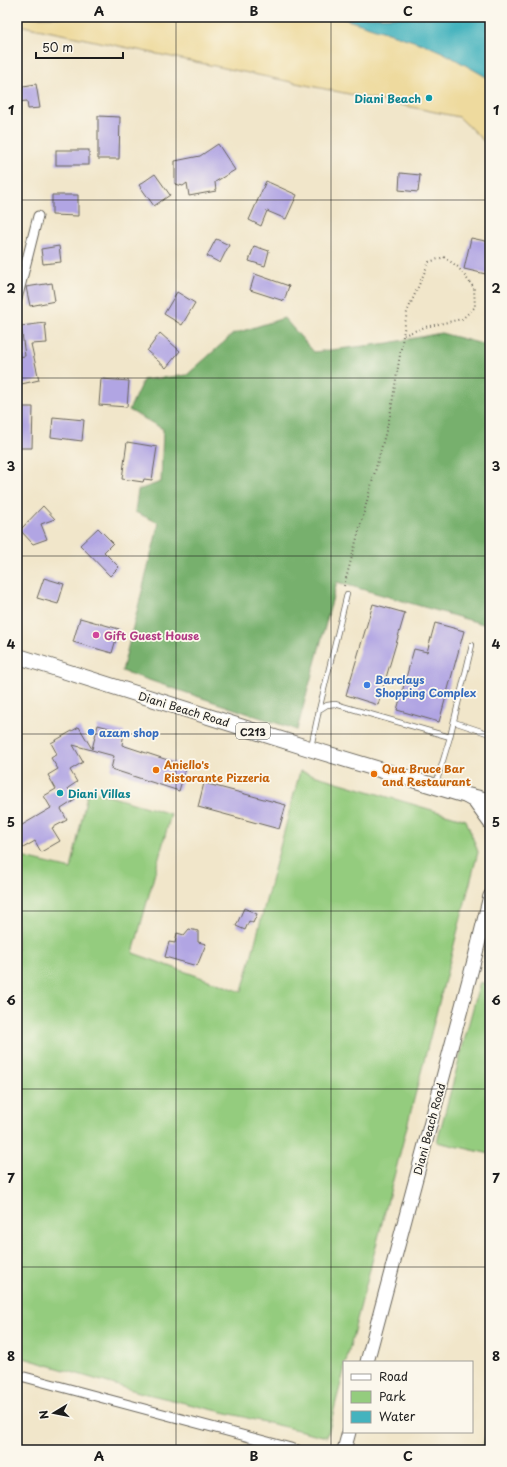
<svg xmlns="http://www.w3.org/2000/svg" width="507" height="1467" font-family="'Playpen Sans',sans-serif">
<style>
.green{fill:#94cc7e;stroke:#58744d}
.forest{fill:#77b06d;stroke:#4a6644}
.sand{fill:#eeda9e;stroke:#857b5d}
.water{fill:#44b3be;stroke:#30686d}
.building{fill:#b1a5e3}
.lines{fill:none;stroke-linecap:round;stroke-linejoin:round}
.lane-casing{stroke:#676359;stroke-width:6}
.street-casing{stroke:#676359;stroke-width:11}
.secondary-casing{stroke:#676359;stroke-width:15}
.primary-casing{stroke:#676359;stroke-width:17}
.path{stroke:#676359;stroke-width:2;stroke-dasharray:1 3;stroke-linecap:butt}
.lane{stroke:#fff;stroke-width:4.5}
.street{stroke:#fff;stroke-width:9}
.secondary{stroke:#fff;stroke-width:13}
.primary{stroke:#fff;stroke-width:15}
.grid{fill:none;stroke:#1c1c1c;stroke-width:1;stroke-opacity:0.55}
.culture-dot{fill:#0f9aa8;stroke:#fbf7ec;stroke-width:1.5}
.hotel-dot{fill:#d1479c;stroke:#fbf7ec;stroke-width:1.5}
.shop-dot{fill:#3f7fe0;stroke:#fbf7ec;stroke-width:1.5}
.food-dot{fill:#e8710a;stroke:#fbf7ec;stroke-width:1.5}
.labels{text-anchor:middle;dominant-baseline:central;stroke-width:3.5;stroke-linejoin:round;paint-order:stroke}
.shield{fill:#fbf7ec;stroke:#5f5e5a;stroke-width:1}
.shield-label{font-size:10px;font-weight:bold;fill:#1c1c1c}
.culture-label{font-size:11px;font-weight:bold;fill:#0d838f;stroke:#fbf7ec;text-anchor:end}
.hotel-label{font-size:11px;font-weight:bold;fill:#b23c85;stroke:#fbf7ec;text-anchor:start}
.shop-label{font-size:11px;font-weight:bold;fill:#366cbe;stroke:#fbf7ec;text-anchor:start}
.street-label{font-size:11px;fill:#1c1c1c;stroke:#fbf7ec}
.food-label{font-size:11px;font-weight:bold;fill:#c56008;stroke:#fbf7ec;text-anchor:start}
.neatline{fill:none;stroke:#1c1c1c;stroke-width:1.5}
.grid-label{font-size:13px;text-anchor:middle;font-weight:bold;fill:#1c1c1c}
</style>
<rect width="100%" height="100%" fill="#fbf7ec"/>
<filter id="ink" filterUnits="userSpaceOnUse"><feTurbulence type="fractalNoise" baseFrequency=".025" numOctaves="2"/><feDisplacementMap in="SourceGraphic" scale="8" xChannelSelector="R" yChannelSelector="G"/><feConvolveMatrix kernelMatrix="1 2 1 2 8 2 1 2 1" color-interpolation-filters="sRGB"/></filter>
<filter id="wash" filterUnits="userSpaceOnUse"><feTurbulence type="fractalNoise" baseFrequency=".012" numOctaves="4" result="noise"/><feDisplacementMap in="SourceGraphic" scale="16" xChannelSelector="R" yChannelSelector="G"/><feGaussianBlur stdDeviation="0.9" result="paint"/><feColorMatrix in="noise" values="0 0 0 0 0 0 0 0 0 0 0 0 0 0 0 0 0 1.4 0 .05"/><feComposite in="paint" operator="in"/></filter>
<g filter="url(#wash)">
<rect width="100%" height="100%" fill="#f1e6ca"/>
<g class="green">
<path d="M 300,771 L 466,820 L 478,852 L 346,1362 L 344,1362 L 344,1371 L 327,1437 L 139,1392 L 17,1356 L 17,1121 L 22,1097 L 17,1095 L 17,856 L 71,869 L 88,790 L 171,814 L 133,953 L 242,992 Z"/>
<path d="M 480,982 L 490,985 L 490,1154 L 437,1142 Z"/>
<path d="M 490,1418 L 490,1450 L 482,1450 Z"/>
</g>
<path class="forest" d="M 284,318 L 314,352 L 389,343 L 441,333 L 490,346 L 490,626 L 337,582 L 297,730 L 122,671 L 159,523 L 135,512 L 138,490 L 161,482 L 163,429 L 129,410 L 143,380 L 187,375 L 233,334 Z"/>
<path class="sand" d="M 17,17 L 338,17 C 367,25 397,34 425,44 C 448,53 469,67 490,79 L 490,147 L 459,117 L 28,27 L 17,24 Z"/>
<path class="water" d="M 338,17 L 490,17 L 490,79 L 444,53 L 426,45 Z"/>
<g id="blocks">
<g class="building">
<path d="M 36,84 L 40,108 L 28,109 L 27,101 L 17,102 L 17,87 Z"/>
<path d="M 98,116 L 120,117 L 119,159 L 98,159 Z"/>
<path d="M 218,144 L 235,170 L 215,182 L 216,191 L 189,196 L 187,183 L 183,186 L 175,184 L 175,161 L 200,156 Z"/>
<rect x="56" y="150" width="33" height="15"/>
<path d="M 400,173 L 420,175 L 418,192 L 399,190 Z"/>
<path d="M 155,174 L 170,195 L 154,206 L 139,185 Z"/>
<path d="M 266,181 L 297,195 L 286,219 L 267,211 L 261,226 L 249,220 Z"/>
<path d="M 52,195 L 78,195 L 78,216 L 52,215 Z"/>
<path d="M 471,238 L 490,242 L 490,275 L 464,269 Z"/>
<path d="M 216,239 L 229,245 L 220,263 L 207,256 Z"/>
<path d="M 59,246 L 61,262 L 43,264 L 41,249 Z"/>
<path d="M 254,246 L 269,251 L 265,266 L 249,261 Z"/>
<path d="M 255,274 L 289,286 L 284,301 L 250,290 Z"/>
<path d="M 52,283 L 55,301 L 30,306 L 26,287 Z"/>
<path d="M 177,292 L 195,303 L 182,325 L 164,314 Z"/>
<path d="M 45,323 L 47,343 L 31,344 L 39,380 L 17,385 L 17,357 L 25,356 L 21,326 Z"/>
<path d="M 160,333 L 180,351 L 166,368 L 147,351 Z"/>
<path d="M 101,379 L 129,381 L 127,407 L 99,405 Z"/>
<path d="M 17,407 L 33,407 L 32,448 L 17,448 Z"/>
<path d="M 53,417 L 84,420 L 82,441 L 51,437 Z"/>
<path d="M 127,442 L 157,447 L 152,480 L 144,479 L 143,482 L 122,479 Z"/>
<path d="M 43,506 L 55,519 L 41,524 L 47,539 L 33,544 L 20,530 Z"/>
<path d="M 98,528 L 113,543 L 104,552 L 119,567 L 110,576 L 80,545 Z"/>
<path d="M 44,578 L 64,584 L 58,604 L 37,598 Z"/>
<path d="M 373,604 L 405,613 L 378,705 L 346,695 Z"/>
<path d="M 80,618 L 119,629 L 112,653 L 73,642 Z"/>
<path d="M 435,623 L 464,631 L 439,722 L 397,710 L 414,649 L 427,652 Z"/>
<path d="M 98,725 L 124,732 L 122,745 L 186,766 L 179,791 L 111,769 L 114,756 L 73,745 L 83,762 L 70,770 L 77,782 L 68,788 L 75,800 L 61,809 L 67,820 L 52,828 L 60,841 L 41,852 L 35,841 L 23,848 L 17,837 L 17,828 L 51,808 L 44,796 L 56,789 L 48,775 L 58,769 L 51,758 L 57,754 L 51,743 L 79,727 L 92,749 Z"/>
<path d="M 204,783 L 286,805 L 279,829 L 198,807 Z"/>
<path d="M 244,908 L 257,914 L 253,923 L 249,921 L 245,930 L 236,926 Z"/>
<path d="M 189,929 L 198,931 L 198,942 L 206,944 L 197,966 L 165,957 L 169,942 L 175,943 L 177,933 L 184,935 Z"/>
</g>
</g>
</g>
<g filter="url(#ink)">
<use href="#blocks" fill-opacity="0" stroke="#676359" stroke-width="1"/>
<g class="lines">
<g class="lane-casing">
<g id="lane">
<path d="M 319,710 L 347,594"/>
<path d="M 454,722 L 490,734"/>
<path d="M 450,737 L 472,645"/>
<path d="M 311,747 L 319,710 L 327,705 L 335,704 L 450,737 L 436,784"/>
</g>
</g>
<g class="street-casing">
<g id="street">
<path d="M 17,299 L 38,216"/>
<path d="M 17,1375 L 298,1450"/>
</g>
</g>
<g class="secondary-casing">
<g id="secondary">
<path d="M 465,796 L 474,801 L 490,823"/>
<path d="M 367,1362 L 475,957 L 490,896"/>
<path d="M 344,1450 L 349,1432"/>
</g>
</g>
<g class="primary-casing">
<path id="primary" d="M 17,656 L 311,749 L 461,794 L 490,801"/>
</g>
<path class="path" d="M 344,586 L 390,416 L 407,312 L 429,262 L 444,257 L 458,267 L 474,288 L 475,307 L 462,319 L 425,327 L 404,335"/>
<use href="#lane" class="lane"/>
<use href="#street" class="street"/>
<use href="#secondary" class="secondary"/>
<use href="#primary" class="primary"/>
</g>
</g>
<path class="grid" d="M 176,17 L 176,1450M 331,17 L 331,1450M 17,200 L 490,200M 17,378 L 490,378M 17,556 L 490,556M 17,734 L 490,734M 17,911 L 490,911M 17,1089 L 490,1089M 17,1267 L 490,1267"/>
<g class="culture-dot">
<circle cx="429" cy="98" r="4"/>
<circle cx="60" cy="793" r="4"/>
</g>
<circle class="hotel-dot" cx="96" cy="635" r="4"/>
<g class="shop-dot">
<circle cx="367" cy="685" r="4"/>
<circle cx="91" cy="732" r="4"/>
</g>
<g class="food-dot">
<circle cx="156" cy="770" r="4"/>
<circle cx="374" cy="774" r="4"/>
</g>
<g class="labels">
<rect class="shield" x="236" y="723" width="34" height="16" rx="3"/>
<g class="shield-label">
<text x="253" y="731">C213</text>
</g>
<g class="culture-label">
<text x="421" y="98">Diani Beach</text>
<text x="68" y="793" text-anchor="start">Diani Villas</text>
</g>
<g class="hotel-label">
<text x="104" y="635">Gift Guest House</text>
</g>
<g class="shop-label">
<text x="375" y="679">Barclays<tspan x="375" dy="13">Shopping Complex</tspan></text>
<text x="99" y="732">azam shop</text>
</g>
<g class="street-label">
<text transform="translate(184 709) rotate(17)">Diani Beach Road</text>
<text transform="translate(429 1129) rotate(-75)">Diani Beach Road</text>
</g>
<g class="food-label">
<text x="164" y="764">Aniello's<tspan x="164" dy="13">Ristorante Pizzeria</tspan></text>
<text x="382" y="768">Qua Bruce Bar<tspan x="382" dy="13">and Restaurant</tspan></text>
</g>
</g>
<rect width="507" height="1467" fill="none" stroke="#fbf7ec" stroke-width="44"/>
<rect x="343" y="1361" width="130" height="72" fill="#fbf7ec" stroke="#a29f99"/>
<rect x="351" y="1374" width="20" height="6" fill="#ffffff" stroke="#a29f99"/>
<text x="379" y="1381" font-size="12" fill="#1c1c1c">Road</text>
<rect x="351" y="1391" width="20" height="12" fill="#94cc7e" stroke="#a29f99"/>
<text x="379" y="1401" font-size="12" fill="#1c1c1c">Park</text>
<rect x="351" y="1411" width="20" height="12" fill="#44b3be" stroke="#a29f99"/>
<text x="379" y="1421" font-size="12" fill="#1c1c1c">Water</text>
<g transform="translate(54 1413) rotate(260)" stroke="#fbf7ec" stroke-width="3" paint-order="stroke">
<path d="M0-3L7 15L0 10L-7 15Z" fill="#1c1c1c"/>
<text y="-6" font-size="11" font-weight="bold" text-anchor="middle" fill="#1c1c1c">N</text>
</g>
<path d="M36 52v6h87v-6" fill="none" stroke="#1c1c1c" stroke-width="2"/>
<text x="42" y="52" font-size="12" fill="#1c1c1c" stroke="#fbf7ec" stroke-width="3" paint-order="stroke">50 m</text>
<rect x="22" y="22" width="463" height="1423" class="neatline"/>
<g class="grid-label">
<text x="99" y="16">A</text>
<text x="254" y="16">B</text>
<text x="408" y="16">C</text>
<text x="11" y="115">1</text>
<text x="496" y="115">1</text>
<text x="11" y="293">2</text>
<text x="496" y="293">2</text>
<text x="11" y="471">3</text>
<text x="496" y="471">3</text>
<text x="11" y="649">4</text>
<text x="496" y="649">4</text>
<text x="11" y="827">5</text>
<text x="496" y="827">5</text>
<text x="11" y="1005">6</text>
<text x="496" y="1005">6</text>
<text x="11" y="1183">7</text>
<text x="496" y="1183">7</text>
<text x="11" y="1361">8</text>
<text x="496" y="1361">8</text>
<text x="99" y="1461">A</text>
<text x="254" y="1461">B</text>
<text x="408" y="1461">C</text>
</g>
</svg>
